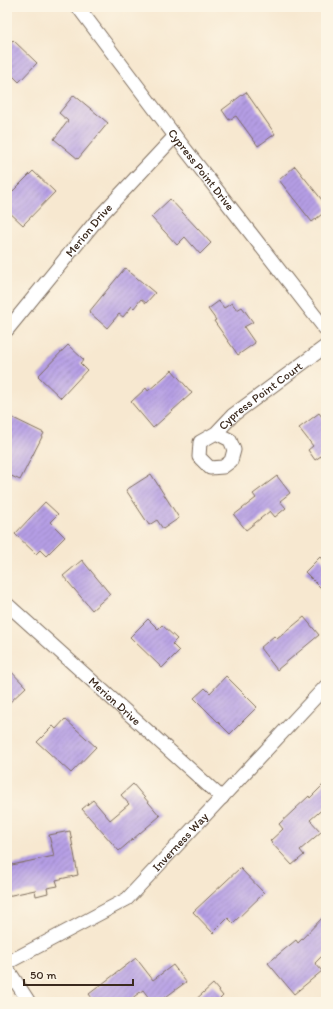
<svg xmlns="http://www.w3.org/2000/svg" width="333" height="1009" font-family="Itim,sans-serif">
<style>
.building{fill:url(#building-hatch)}
.lines{fill:none;stroke-linecap:round;stroke-linejoin:round}
.minor-casing{stroke:#7d6c5c;stroke-width:15}
.minor{stroke:#fff;stroke-width:13}
.labels{text-anchor:middle;dominant-baseline:central;stroke-width:3;stroke-linejoin:round;paint-order:stroke}
.street-label{font-size:12px;fill:#3b2a1e;stroke:#fcf5e5}
</style>
<defs>
<pattern id="building-hatch" width="6" height="6" patternUnits="userSpaceOnUse"><rect width="6" height="6" fill="#b59ee5"/><path d="M-1 1l2-2M0 6l6-6M5 7l2-2" fill="none" stroke="#9481b9"/></pattern>
</defs>
<rect width="100%" height="100%" fill="#fcf5e5"/>
<filter id="ink" filterUnits="userSpaceOnUse"><feTurbulence type="fractalNoise" baseFrequency=".025" numOctaves="2"/><feDisplacementMap in="SourceGraphic" scale="8" xChannelSelector="R" yChannelSelector="G"/><feConvolveMatrix kernelMatrix="1 2 1 2 8 2 1 2 1" color-interpolation-filters="sRGB"/></filter>
<filter id="wash" filterUnits="userSpaceOnUse"><feTurbulence type="fractalNoise" baseFrequency=".012" numOctaves="4" result="noise"/><feDisplacementMap in="SourceGraphic" scale="16" xChannelSelector="R" yChannelSelector="G"/><feGaussianBlur stdDeviation="0.9" result="paint"/><feColorMatrix in="noise" values="0 0 0 0 0 0 0 0 0 0 0 0 0 0 0 0 0 1.4 0 .05"/><feComposite in="paint" operator="in"/></filter>
<g filter="url(#wash)">
<rect width="100%" height="100%" fill="#f7e8d0"/>
<g id="blocks">
<g class="building">
<path d="M 13,40 L 37,63 L 19,82 L 7,70 L 7,46 Z"/>
<path d="M 246,92 L 275,134 L 258,146 L 236,116 L 229,120 L 222,110 Z"/>
<path d="M 74,95 L 108,123 L 78,159 L 54,139 L 68,121 L 59,113 Z"/>
<path d="M 295,166 L 326,205 L 326,211 L 312,222 L 279,180 Z"/>
<path d="M 33,171 L 55,192 L 23,225 L 7,210 L 7,197 Z"/>
<path d="M 170,199 L 211,243 L 200,254 L 185,237 L 177,245 L 151,217 Z"/>
<path d="M 125,268 L 155,293 L 146,303 L 141,299 L 134,308 L 132,306 L 123,317 L 119,314 L 107,328 L 89,312 Z"/>
<path d="M 219,301 L 224,308 L 232,303 L 237,310 L 242,307 L 253,322 L 244,327 L 255,343 L 238,355 L 214,321 L 216,320 L 208,309 Z"/>
<path d="M 68,345 L 84,360 L 80,363 L 87,370 L 61,398 L 38,376 Z"/>
<path d="M 172,370 L 192,393 L 153,428 L 131,402 L 146,388 L 148,391 Z"/>
<path d="M 319,413 L 326,422 L 326,463 L 321,456 L 315,460 L 308,450 L 313,446 L 299,428 Z"/>
<path d="M 7,415 L 44,433 L 20,480 L 7,474 Z"/>
<path d="M 151,474 L 179,518 L 163,529 L 157,520 L 149,525 L 126,490 Z"/>
<path d="M 277,476 L 290,493 L 280,501 L 286,508 L 275,517 L 270,511 L 246,530 L 234,515 L 256,498 L 253,494 Z"/>
<path d="M 45,502 L 58,514 L 50,522 L 65,537 L 46,556 L 40,550 L 36,554 L 15,534 Z"/>
<path d="M 320,557 L 326,564 L 326,593 L 305,572 Z"/>
<path d="M 82,560 L 110,594 L 92,610 L 63,576 Z"/>
<path d="M 304,617 L 319,635 L 277,670 L 260,648 L 274,636 L 277,639 Z"/>
<path d="M 148,619 L 158,629 L 162,625 L 177,639 L 172,644 L 179,651 L 162,668 L 130,637 Z"/>
<path d="M 7,667 L 26,687 L 7,705 Z"/>
<path d="M 226,676 L 257,707 L 230,734 L 194,698 L 205,688 L 210,693 Z"/>
<path d="M 65,719 L 96,747 L 71,773 L 37,742 L 53,726 L 56,729 Z"/>
<path d="M 326,782 L 326,806 L 310,820 L 321,832 L 300,850 L 304,855 L 292,865 L 270,841 L 283,829 L 279,824 L 309,796 L 310,798 Z"/>
<path d="M 133,784 L 160,816 L 119,851 L 82,809 L 93,800 L 110,820 L 129,804 L 121,795 Z"/>
<path d="M 70,831 L 78,875 L 56,880 L 58,886 L 47,888 L 48,893 L 36,896 L 35,890 L 7,896 L 7,866 L 54,856 L 49,835 Z"/>
<path d="M 240,868 L 264,893 L 233,923 L 228,918 L 213,933 L 193,912 Z"/>
<path d="M 326,914 L 326,952 L 315,963 L 322,971 L 294,994 L 268,963 L 296,940 L 298,943 Z"/>
<path d="M 136,958 L 153,980 L 173,965 L 186,982 L 159,1002 L 152,1002 L 143,990 L 127,1002 L 95,1002 L 89,994 Z"/>
<path d="M 213,984 L 223,996 L 217,1002 L 193,1002 Z"/>
</g>
</g>
</g>
<g filter="url(#ink)">
<use href="#blocks" fill-opacity="0" stroke="#7d6c5c" stroke-width="1"/>
<g class="lines">
<g class="minor-casing">
<g id="minor">
<path id="s1" d="M 78,7 L 175,136 L 326,330"/>
<path id="s2" d="M 7,330 L 100,216 L 175,136"/>
<path id="s3" d="M 216,433 L 230,440 L 234,450 L 231,461 L 223,467 L 210,468 L 199,457 L 200,442 L 216,433 L 233,415 L 326,346"/>
<path id="s4" d="M 7,604 L 222,798"/>
<path id="s5" d="M 7,963 L 127,899 L 326,686"/>
<path d="M 7,968 L 29,1002"/>
</g>
</g>
<use href="#minor" class="minor"/>
</g>
</g>
<g class="labels">
<g class="street-label">
<text stroke="none"><textPath href="#s1" startOffset="204">Cypress Point Drive</textPath></text>
<text stroke="none"><textPath href="#s2" startOffset="129">Merion Drive</textPath></text>
<text stroke="none"><textPath href="#s3" startOffset="168">Cypress Point Court</textPath></text>
<text stroke="none"><textPath href="#s4" startOffset="145">Merion Drive</textPath></text>
<text stroke="none"><textPath href="#s5" startOffset="214">Inverness Way</textPath></text>
</g>
</g>
<rect width="333" height="1009" fill="none" stroke="#fcf5e5" stroke-width="24"/>
<path d="M24 979v6h109v-6" fill="none" stroke="#3b2a1e" stroke-width="2"/>
<text x="30" y="979" font-size="12" fill="#3b2a1e" stroke="#fcf5e5" stroke-width="3" paint-order="stroke">50 m</text>
</svg>
